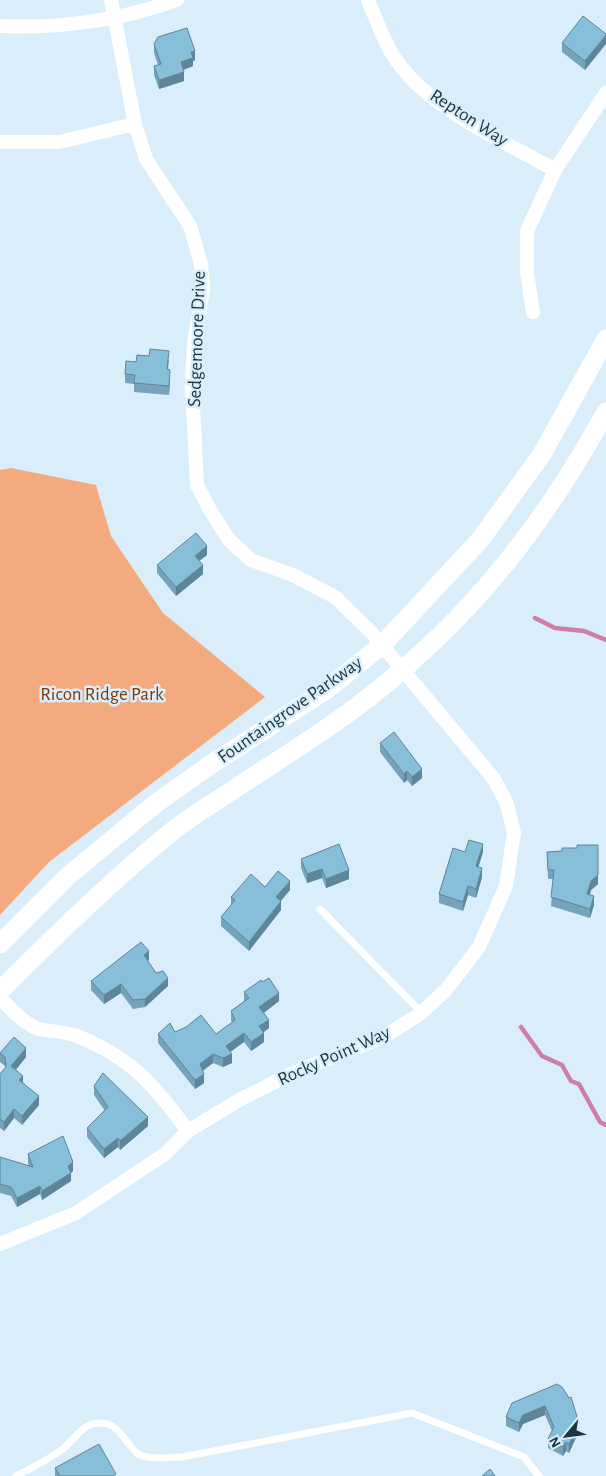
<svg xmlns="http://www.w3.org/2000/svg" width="606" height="1476" font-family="'Alegreya Sans',sans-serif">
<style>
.green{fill:#f4aa7f}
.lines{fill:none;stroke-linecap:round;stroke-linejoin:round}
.stream{stroke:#cf7fa5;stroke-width:4.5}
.lane{stroke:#fff;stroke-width:7}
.street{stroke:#fff;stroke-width:14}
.secondary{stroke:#fff;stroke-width:19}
.wall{fill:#74a3bb}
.shaded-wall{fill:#5e8599}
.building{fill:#87beda;stroke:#5e8599}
.labels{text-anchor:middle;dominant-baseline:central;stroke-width:5;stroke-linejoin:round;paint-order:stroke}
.street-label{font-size:19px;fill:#1e3540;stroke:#d9eefa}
.park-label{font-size:19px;fill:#7f3a04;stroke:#d9eefa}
</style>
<rect width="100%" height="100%" fill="#d9eefa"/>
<path class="green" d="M 11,468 L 96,485 L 111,536 L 163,613 L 265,697 L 49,862 L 0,915 L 0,470 Z"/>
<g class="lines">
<g class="stream">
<path d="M 535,618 L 555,628 L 584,631 L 606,640"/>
<path d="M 521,1027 L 542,1056 L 562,1065 L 571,1081 L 579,1084 L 600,1122 L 606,1125"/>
</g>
<g class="lane">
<path d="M 320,909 L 421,1012"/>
<path d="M 16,1476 C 32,1468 48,1460 63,1449 C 74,1440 83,1423 99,1423 C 119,1422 124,1442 137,1453 C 147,1461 170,1457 182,1457 L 412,1413 L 524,1457 L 539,1476"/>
</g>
<g class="street">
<path d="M 368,0 C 375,17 382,36 391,52 C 423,107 502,140 555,170"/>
<path d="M 0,26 C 58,29 122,20 177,0"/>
<path d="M 0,142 L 59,142 L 135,124"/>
<path d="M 533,312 L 527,273 L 527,231 L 555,170 L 606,93"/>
<path d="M 0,998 C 11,1009 24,1024 39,1029 C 51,1032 65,1031 77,1036 C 132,1058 154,1085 188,1131"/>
<path d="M 0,1244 L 76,1213 L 165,1154 L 188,1131 L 241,1099 L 291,1074 L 383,1037 L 420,1014 L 446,990 L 479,947 L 506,886 L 514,833 L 507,804 L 494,779 L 371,632 L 335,597 L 293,575 L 251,560 L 229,540 L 210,510 L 197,485 L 192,386 L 194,343 L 203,290 L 201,264 L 190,226 L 146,159 L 135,124 L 111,0"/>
</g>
<g class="secondary">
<path d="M 0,944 L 68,876 L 155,804 L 213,763 L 326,690 L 382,645 L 480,540 L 542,454 L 606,339"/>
<path d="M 0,991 C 56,935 113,879 175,829 C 196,813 220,799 242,784 C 297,748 352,714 401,671 C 489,596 551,511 606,412"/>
</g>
</g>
<g class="wall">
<path d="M 606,34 L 585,70 L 562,52 L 562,43 Z"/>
<path d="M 154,44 L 195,60 L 193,61 L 193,66 L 183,70 L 184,81 L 159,89 L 154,75 L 154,66 L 158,65 L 154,53 Z"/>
<path d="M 169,360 L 168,369 L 170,378 L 169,395 L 134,392 L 134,384 L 125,383 L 125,374 L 136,362 Z"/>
<path d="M 207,555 L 199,561 L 203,574 L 176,596 L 157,573 L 157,565 Z"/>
<path d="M 380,743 L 422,778 L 412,786 L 407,780 L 404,783 L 380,752 Z"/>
<path d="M 465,852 L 483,852 L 478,867 L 482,877 L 476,898 L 468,895 L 463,911 L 439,903 L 439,894 Z"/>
<path d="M 547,852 L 598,884 L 591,890 L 590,895 L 594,905 L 590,918 L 551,906 L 553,879 L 548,879 Z"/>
<path d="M 301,859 L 349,879 L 326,888 L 322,878 L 307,883 L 301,868 Z"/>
<path d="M 265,887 L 290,890 L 281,901 L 281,910 L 249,951 L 221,926 L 221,917 L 231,905 L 231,897 Z"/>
<path d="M 149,960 L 148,961 L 156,973 L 168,986 L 145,1007 L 133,1009 L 121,993 L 104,1004 L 91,990 L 91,981 Z"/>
<path d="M 244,992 L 279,1001 L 264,1013 L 269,1028 L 264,1032 L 264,1042 L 251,1051 L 244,1042 L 230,1052 L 232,1063 L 223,1067 L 213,1063 L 203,1071 L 204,1083 L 195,1089 L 158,1043 L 158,1034 L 175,1032 L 216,1034 L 232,1023 L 231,1020 L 231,1011 L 244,1001 Z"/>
<path d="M 0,1053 L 26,1057 L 16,1070 L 23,1082 L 39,1105 L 22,1125 L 14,1118 L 4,1131 L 0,1128 L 0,1074 L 5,1068 L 5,1066 L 0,1062 Z"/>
<path d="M 94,1086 L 148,1126 L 120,1150 L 118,1147 L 104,1158 L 87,1137 L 87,1128 L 105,1111 L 94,1095 Z"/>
<path d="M 28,1154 L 73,1171 L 71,1172 L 71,1181 L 42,1200 L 40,1194 L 17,1207 L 11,1196 L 0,1193 L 0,1157 L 29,1166 L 28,1163 Z"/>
<path d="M 557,1384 L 579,1431 L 569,1453 L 566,1451 L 563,1456 L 548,1448 L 548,1439 L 552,1431 L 545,1415 L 523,1424 L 519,1432 L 506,1426 L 506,1417 Z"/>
<path d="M 55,1468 L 116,1476 L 55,1476 Z"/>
</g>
<g class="shaded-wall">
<path d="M 606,35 L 606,44 L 585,70 L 585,61 Z"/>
<path d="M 195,51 L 195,60 L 193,61 L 193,66 L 181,71 L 181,62 L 191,52 Z"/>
<path d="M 184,72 L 184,81 L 159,89 L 159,80 Z"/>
<path d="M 170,370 L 170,378 L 169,395 L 169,386 Z"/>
<path d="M 207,546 L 207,555 L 195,564 L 195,556 Z"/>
<path d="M 203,565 L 203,574 L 176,596 L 176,587 Z"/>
<path d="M 422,769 L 422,778 L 412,786 L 412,777 Z"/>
<path d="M 407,771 L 407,780 L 404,783 L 404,774 Z"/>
<path d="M 483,844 L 483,852 L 476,875 L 476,866 Z"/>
<path d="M 598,845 L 598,884 L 591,890 L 587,903 L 587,894 Z"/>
<path d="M 482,868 L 482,877 L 476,898 L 476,889 Z"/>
<path d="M 322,869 L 322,878 L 307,883 L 307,874 Z"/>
<path d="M 349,870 L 349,879 L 326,888 L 326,879 Z"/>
<path d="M 290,881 L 290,890 L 276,906 L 276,897 Z"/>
<path d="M 468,886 L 468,895 L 463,911 L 463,902 Z"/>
<path d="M 594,896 L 594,905 L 590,918 L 590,909 Z"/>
<path d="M 281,901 L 281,910 L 249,951 L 249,942 Z"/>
<path d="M 149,951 L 149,960 L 144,964 L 144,955 Z"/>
<path d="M 168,978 L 168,986 L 145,1007 L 145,999 Z"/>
<path d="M 121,984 L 121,993 L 104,1004 L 104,995 Z"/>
<path d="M 279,993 L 279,1001 L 259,1016 L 259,1007 Z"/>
<path d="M 269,1020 L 269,1028 L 259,1035 L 259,1026 Z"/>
<path d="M 244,1033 L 244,1042 L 226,1055 L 226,1046 Z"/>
<path d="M 264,1033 L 264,1042 L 251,1051 L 251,1042 Z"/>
<path d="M 26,1048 L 26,1057 L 11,1075 L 11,1066 Z"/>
<path d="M 213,1054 L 213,1063 L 200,1072 L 200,1064 Z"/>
<path d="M 232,1054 L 232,1063 L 223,1067 L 223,1058 Z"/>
<path d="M 204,1074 L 204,1083 L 195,1089 L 195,1080 Z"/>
<path d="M 23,1076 L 23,1084 L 19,1080 Z"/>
<path d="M 39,1096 L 39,1105 L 22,1125 L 22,1116 Z"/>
<path d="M 14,1109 L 14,1118 L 4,1131 L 4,1122 Z"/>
<path d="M 148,1117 L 148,1126 L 120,1150 L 120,1141 Z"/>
<path d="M 118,1138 L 118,1147 L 104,1158 L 104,1149 Z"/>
<path d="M 73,1162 L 73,1171 L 70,1174 L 71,1173 L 71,1181 L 42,1200 L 42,1191 L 68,1166 Z"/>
<path d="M 40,1186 L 40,1194 L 17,1207 L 17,1198 Z"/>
<path d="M 545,1406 L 545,1415 L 523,1424 L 519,1432 L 519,1423 L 523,1415 Z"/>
<path d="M 579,1423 L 579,1431 L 569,1453 L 569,1444 Z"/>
<path d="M 566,1442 L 566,1451 L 563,1456 L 563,1447 Z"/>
</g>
<g class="building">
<path d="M 583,16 L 606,34 L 606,35 L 585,61 L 562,43 Z"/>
<path d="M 187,28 L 195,51 L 191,52 L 193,58 L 181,62 L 184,72 L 159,80 L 154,66 L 161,64 L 154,44 L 158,37 Z"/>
<path d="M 150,349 L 169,351 L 167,369 L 170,370 L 169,386 L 134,383 L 135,375 L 125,374 L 126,361 L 136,362 L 137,355 L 149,356 Z"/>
<path d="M 196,533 L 207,546 L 195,556 L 203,565 L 176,587 L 157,565 Z"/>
<path d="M 394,732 L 422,769 L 412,777 L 407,771 L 404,774 L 380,743 Z"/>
<path d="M 469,840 L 483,844 L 476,866 L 482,868 L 476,889 L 468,886 L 463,902 L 439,894 L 453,848 L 465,852 Z"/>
<path d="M 339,844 L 349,870 L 326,879 L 322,869 L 307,874 L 301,859 Z"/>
<path d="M 577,845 L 598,845 L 598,875 L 591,881 L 587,894 L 594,896 L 590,909 L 551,897 L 554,870 L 548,870 L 547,852 L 562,851 L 562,848 L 577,848 Z"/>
<path d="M 278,871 L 290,881 L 276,897 L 281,901 L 249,942 L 221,917 L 235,900 L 231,897 L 251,874 L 265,887 Z"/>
<path d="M 141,942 L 149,951 L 144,955 L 156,973 L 163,971 L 168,978 L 145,999 L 133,1000 L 121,984 L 104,995 L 91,981 Z"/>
<path d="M 269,978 L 279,993 L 259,1007 L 269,1020 L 259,1026 L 264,1033 L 251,1042 L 244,1033 L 226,1046 L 232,1054 L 223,1058 L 213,1054 L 200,1064 L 204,1074 L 195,1080 L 158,1034 L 170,1023 L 175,1032 L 186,1027 L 201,1015 L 216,1034 L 235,1020 L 231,1011 L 249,998 L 244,992 L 261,980 L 262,982 Z"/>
<path d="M 14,1037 L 26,1048 L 11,1066 L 23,1076 L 19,1080 L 39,1096 L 22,1116 L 14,1109 L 4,1122 L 0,1119 L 0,1074 L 6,1067 L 5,1057 L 0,1053 Z"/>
<path d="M 103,1073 L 148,1117 L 120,1141 L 118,1138 L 104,1149 L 87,1128 L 108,1107 L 94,1086 Z"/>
<path d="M 63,1136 L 73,1162 L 68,1166 L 71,1173 L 42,1191 L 40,1186 L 17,1198 L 11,1187 L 0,1184 L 0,1157 L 33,1167 L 28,1154 Z"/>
<path d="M 557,1384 L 562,1387 L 569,1398 L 571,1397 L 579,1423 L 569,1444 L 566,1442 L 563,1447 L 548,1439 L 554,1427 L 545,1406 L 523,1415 L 519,1423 L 506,1417 L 512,1403 Z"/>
<path d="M 99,1444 L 116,1474 L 113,1476 L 60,1476 L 55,1468 Z"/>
<path d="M 490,1469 L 495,1476 L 482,1476 Z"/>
</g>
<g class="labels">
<g class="street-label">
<text transform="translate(469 118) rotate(33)">Repton Way</text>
<text transform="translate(197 339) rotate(-88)">Sedgemoore Drive</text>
<text transform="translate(290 710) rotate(-35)">Fountaingrove Parkway</text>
<text transform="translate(334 1056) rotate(-24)">Rocky Point Way</text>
</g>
<g class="park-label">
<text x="102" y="694">Ricon Ridge Park</text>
</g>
</g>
<g transform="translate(566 1436) rotate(241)" stroke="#d9eefa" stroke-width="4" paint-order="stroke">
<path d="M0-4L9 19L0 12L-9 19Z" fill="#1e3540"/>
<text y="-8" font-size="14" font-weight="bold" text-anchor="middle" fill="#1e3540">N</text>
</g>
</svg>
